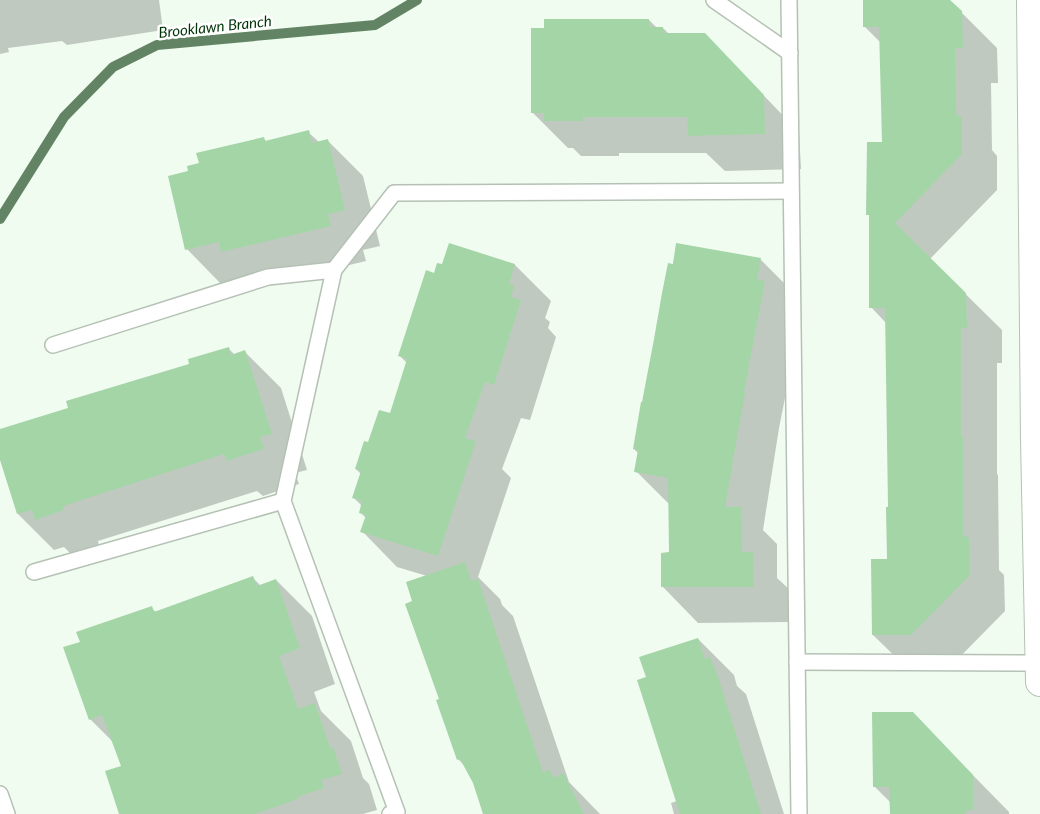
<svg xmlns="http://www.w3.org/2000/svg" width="1040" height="814" font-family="Lato,sans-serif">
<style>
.shadow{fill:#0003}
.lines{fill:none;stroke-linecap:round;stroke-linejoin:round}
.stream{stroke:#628464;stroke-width:10}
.building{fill:#a4d5a7}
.lane-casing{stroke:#b5c1b5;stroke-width:18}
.secondary-casing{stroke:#b5c1b5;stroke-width:30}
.lane{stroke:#fff;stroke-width:15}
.secondary{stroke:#fff;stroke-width:28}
.labels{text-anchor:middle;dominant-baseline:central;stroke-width:5;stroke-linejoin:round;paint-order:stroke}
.water-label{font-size:15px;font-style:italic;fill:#003409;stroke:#fff}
</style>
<rect width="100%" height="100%" fill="#f0fcf0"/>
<g class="shadow">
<path d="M 0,0 L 159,0 L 163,30 L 67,45 L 62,41 L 8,48 L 9,52 L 0,54 Z"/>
<path d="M 864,0 L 949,0 L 997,48 L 998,83 L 991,83 L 992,150 L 997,156 L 997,190 L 930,259 L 1002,330 L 1002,363 L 997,363 L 997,474 L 998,475 L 999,570 L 1004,575 L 1005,611 L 947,670 L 909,670 L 873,635 L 888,560 L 890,508 L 886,323 L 871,307 L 870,217 L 868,214 L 883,143 L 881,43 L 864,26 Z"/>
<path d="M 649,20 L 657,28 L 663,28 L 669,34 L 740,71 L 799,132 L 801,169 L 725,171 L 706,153 L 619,153 L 619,156 L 581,156 L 573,148 L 568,148 L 532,112 Z"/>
<path d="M 308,132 L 319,142 L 327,140 L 363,176 L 380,246 L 363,250 L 366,261 L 258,287 L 222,285 L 187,249 L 189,172 L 200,164 L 263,138 L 267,142 Z"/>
<path d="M 450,245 L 515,265 L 551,301 L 545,318 L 550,322 L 548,328 L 556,337 L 530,420 L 521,418 L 502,469 L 511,478 L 478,577 L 500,599 L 502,605 L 513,616 L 569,782 L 600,814 L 486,814 L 474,782 L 465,766 L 458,759 L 414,602 L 427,576 L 397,567 L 362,531 L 366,518 L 360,512 L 362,506 L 354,498 L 361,474 L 356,469 L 369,444 L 391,414 L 407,363 L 400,356 L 435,274 L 443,266 Z"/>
<path d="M 677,245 L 761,260 L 797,296 L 794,312 L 801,318 L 779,428 L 763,530 L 777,544 L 777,578 L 789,589 L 789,622 L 698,623 L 663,587 L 670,554 L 670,505 L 636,471 L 639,454 L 634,449 Z"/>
<path d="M 228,348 L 235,355 L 245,352 L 281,388 L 307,470 L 295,473 L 299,484 L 263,496 L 257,491 L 98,541 L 99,546 L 72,555 L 64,547 L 54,550 L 18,514 L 0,456 L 0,438 L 70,409 L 191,365 Z"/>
<path d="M 253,578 L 261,586 L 276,580 L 312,616 L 335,684 L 314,692 L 321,711 L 351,741 L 363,778 L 369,784 L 377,810 L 363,814 L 120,814 L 122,766 L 114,743 L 90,719 L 81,642 L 151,608 L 156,612 Z"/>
<path d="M 698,639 L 734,675 L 737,686 L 746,694 L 784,814 L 674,814 L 671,803 L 677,801 L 648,678 Z"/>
<path d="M 912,713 L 1009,812 L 1009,814 L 891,814 L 891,803 L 875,787 Z"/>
</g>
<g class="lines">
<path class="stream" d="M 0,219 L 64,117 L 113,67 L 157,45 L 375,25 L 417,0"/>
</g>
<g class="building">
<path d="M 863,0 L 950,0 L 962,11 L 963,48 L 955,48 L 956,114 L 962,118 L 962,154 L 895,223 L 966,293 L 967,328 L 961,328 L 961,438 L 963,438 L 963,535 L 969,538 L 970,575 L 911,635 L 872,635 L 871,559 L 887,559 L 886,507 L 888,507 L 885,308 L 869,308 L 869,215 L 866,215 L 867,142 L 882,142 L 879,27 L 863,27 Z"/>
<path d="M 544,19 L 649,19 L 649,27 L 663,27 L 663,33 L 705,33 L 764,95 L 765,134 L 688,136 L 687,117 L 583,117 L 583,121 L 544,121 L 544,113 L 531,113 L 531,28 L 544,28 Z"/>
<path d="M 309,130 L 312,143 L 328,139 L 345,210 L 328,214 L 331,226 L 221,252 L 219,242 L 185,250 L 168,176 L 188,171 L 187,166 L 199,163 L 196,153 L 264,137 L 265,141 Z"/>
<path d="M 449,243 L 515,264 L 509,284 L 514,286 L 511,297 L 521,300 L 494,385 L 485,382 L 465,438 L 476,441 L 438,556 L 360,532 L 366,515 L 359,513 L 362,501 L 352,498 L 361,471 L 355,469 L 364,441 L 368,442 L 379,410 L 390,413 L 407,359 L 398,356 L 426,270 L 434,273 L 437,263 L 442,264 Z"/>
<path d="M 676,243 L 761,258 L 757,280 L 765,281 L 744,392 L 745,392 L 725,507 L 741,507 L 742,552 L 753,552 L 754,587 L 661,587 L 661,553 L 669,552 L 668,478 L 634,472 L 638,450 L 633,449 L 641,402 L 642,402 L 654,339 L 662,293 L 668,263 L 673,264 Z"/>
<path d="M 229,347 L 231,355 L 245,350 L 272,434 L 260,437 L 264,449 L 226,461 L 224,454 L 63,506 L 64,510 L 35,520 L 32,510 L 17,514 L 0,460 L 0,429 L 68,408 L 66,401 L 189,364 L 188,359 Z"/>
<path d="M 465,562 L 471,581 L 478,579 L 543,773 L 549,769 L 554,778 L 563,773 L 584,814 L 483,814 L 473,783 L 460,759 L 457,760 L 436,700 L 439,699 L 405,604 L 412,601 L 406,582 Z"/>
<path d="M 253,576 L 257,586 L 276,579 L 300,648 L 279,656 L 298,709 L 315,703 L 330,748 L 333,747 L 342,774 L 321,780 L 324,788 L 297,797 L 298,799 L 255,814 L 119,814 L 105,771 L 121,766 L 102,715 L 89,720 L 63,647 L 80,642 L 76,632 L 152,606 L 154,612 Z"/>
<path d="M 698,638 L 705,659 L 710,657 L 719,680 L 761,814 L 680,814 L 637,680 L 646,677 L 639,657 Z"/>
<path d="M 872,712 L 913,712 L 973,775 L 973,810 L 966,810 L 966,814 L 890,814 L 889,787 L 873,787 Z"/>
</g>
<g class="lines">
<g class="lane-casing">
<g id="lane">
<path d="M 714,0 L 790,53"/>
<path d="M 789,0 L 799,814"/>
<path d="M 53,345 L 268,277 L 334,270"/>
<path d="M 34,572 L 283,501"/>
<path d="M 797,662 L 1040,663"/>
<path d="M 0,794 L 7,814"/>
<path d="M 390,814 L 397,812 L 283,501 L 334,270 L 394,193 L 791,191"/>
</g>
</g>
<g class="secondary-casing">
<path id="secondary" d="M 1031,0 L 1035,440 L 1040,682"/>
</g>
<use href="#lane" class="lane"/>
<use href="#secondary" class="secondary"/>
</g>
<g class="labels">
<g class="water-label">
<text transform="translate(215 26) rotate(-6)">Brooklawn Branch</text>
</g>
</g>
</svg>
